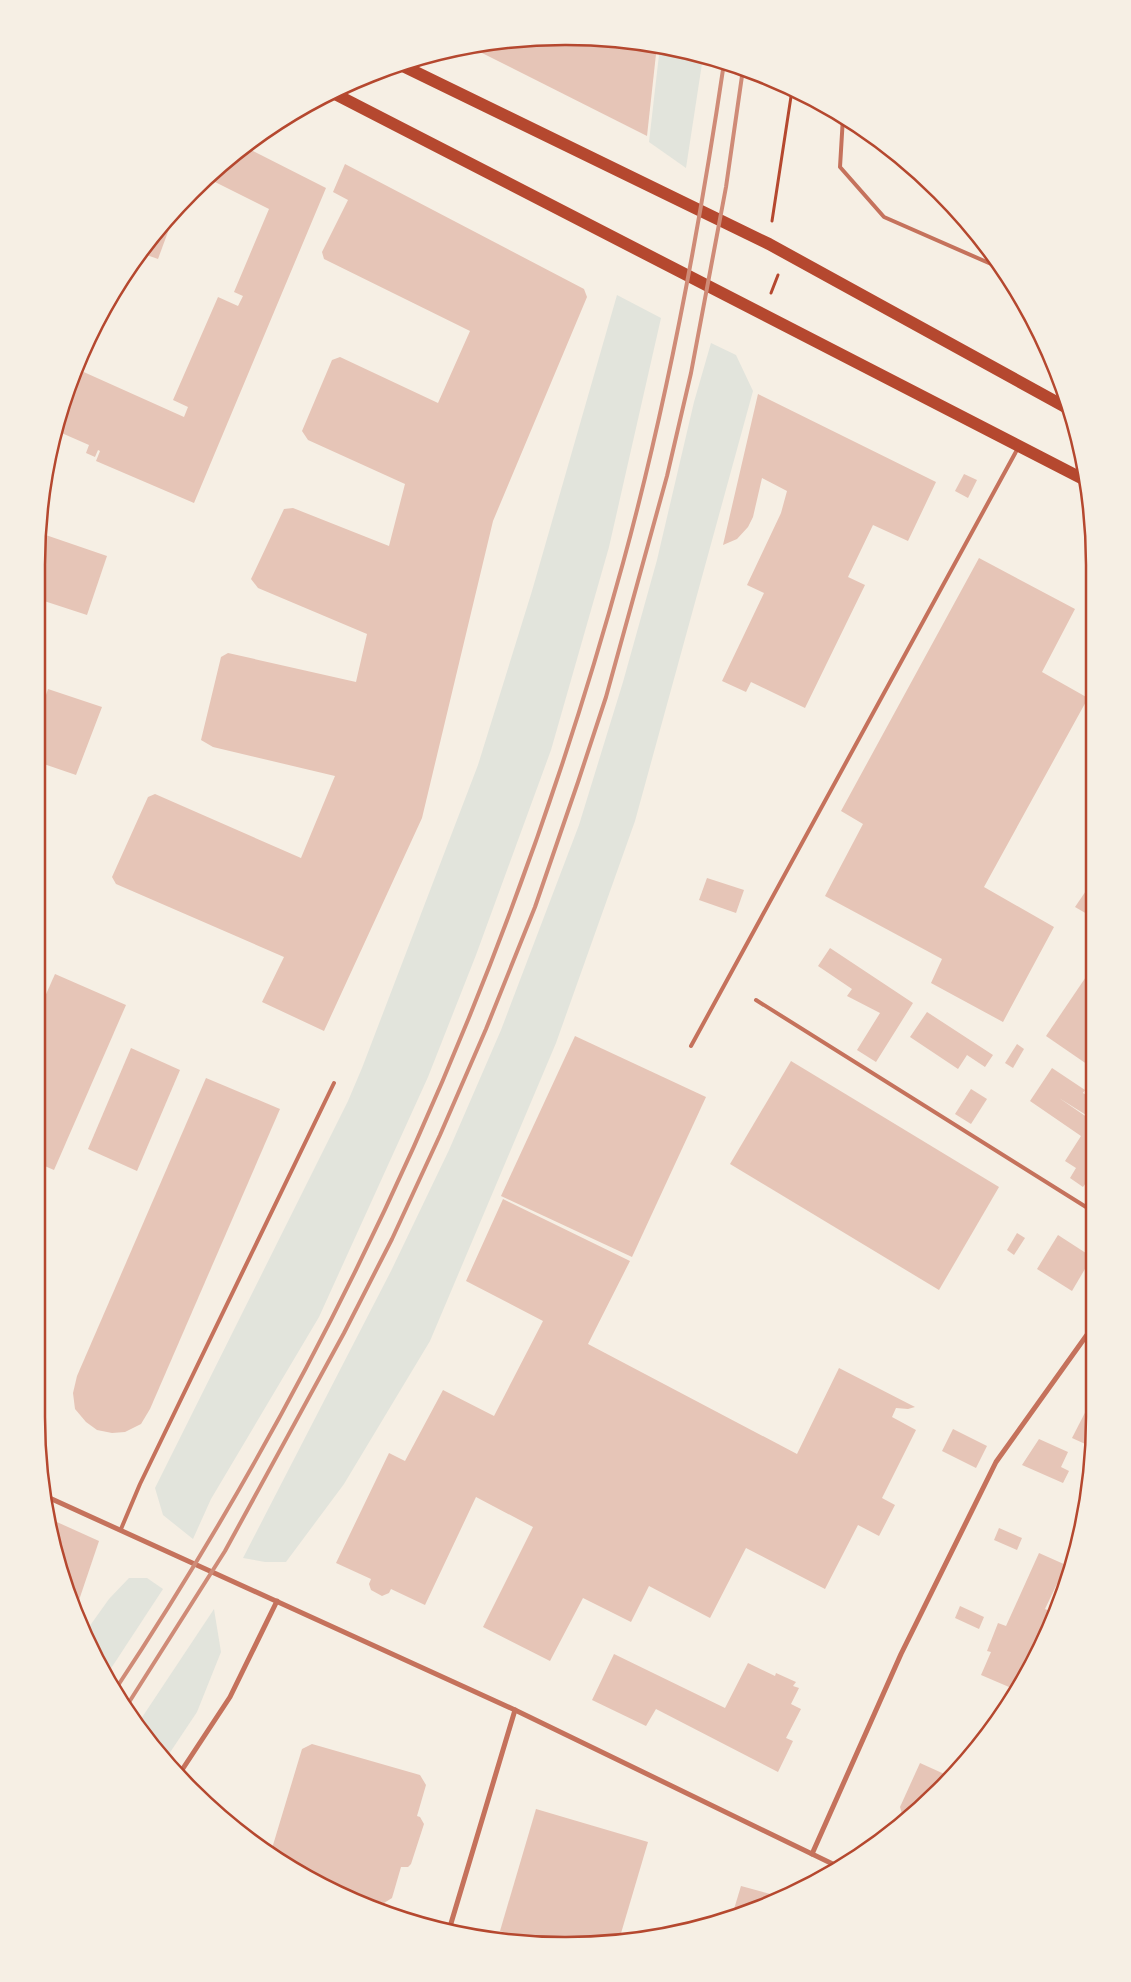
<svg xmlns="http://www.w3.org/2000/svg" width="1131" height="1982" font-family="Karla,sans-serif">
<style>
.green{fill:#e2e4dc}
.building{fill:#e6c5b7}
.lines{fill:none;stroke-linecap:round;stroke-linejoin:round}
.path{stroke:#b5482f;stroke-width:3}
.service{stroke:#c5725c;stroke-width:4}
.minor{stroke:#c5725c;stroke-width:5}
.primary{stroke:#b5482f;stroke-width:12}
.rail{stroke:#cf8b77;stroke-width:4}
.rim{fill:none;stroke:#b5482f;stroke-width:2.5}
</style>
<rect width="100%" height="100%" fill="#f6efe4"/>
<g class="green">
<path d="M 660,46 L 703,57 L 686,168 L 649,142 Z"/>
<path d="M 617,295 L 661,318 L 609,547 L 551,750 L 476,955 L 428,1077 L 319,1317 L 211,1499 L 193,1539 L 163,1515 L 155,1488 L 348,1101 L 362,1068 L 478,765 L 532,591 Z"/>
<path d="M 711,343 L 736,355 L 753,391 L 635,821 L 556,1043 L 430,1341 L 344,1484 L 286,1562 L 265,1562 L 243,1558 L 391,1271 L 449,1150 L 501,1030 L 579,825 L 623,682 L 657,560 L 694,402 Z"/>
<path d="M 129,1578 L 147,1578 L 163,1589 L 106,1676 L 91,1651 L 84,1634 L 109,1599 Z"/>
<path d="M 214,1609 L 221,1652 L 197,1712 L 165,1760 L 145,1738 L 137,1725 Z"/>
</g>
<g class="building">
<path d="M 565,36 L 657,45 L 647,136 L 468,46 Z"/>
<path d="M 245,147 L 326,188 L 194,503 L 96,461 L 100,451 L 98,450 L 95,457 L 86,453 L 89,445 L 57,431 L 64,395 L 77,369 L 184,417 L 188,407 L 173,400 L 218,297 L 238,306 L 243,296 L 234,292 L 269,209 L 207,178 Z"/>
<path d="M 345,164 L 584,289 L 587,297 L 493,521 L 422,818 L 324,1031 L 262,1002 L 284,957 L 116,884 L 112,877 L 148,797 L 155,794 L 301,858 L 335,776 L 213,747 L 201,740 L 221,657 L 228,653 L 356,682 L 367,634 L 258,588 L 251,579 L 284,509 L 293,508 L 389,546 L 405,484 L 308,440 L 302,431 L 332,360 L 340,357 L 438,403 L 470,331 L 324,259 L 322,252 L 348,200 L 333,192 Z"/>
<path d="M 176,210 L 158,259 L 141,253 Z"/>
<path d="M 134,261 L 129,276 L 124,274 L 125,272 Z"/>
<path d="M 758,394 L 936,482 L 908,541 L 873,525 L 848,577 L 865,585 L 805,708 L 751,682 L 746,692 L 722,681 L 764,593 L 747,585 L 781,513 L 787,491 L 762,478 L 753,517 L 748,527 L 737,539 L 723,545 Z"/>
<path d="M 964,474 L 977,480 L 968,498 L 955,491 Z"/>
<path d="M 37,532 L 107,556 L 87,615 L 38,599 Z"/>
<path d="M 979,558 L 1075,609 L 1042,672 L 1088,698 L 984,887 L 1054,927 L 1003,1022 L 931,983 L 942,959 L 825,896 L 863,824 L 841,811 Z"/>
<path d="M 48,689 L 102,707 L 76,775 L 38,762 L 38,693 L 46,695 Z"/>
<path d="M 707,878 L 744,890 L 736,913 L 699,900 Z"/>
<path d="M 1094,879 L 1094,918 L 1075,907 Z"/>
<path d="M 830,948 L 913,1003 L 876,1062 L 857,1050 L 880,1013 L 847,996 L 852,989 L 818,966 Z"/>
<path d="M 1094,965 L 1094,1069 L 1046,1036 Z"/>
<path d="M 55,974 L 126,1005 L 54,1170 L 40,1164 L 39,1010 Z"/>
<path d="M 927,1012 L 993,1055 L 985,1067 L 967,1055 L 958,1069 L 910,1037 Z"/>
<path d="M 575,1036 L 706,1097 L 632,1257 L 501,1196 Z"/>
<path d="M 1017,1044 L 1024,1049 L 1013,1068 L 1005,1063 Z"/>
<path d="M 131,1048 L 180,1070 L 137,1171 L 88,1149 Z"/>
<path d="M 791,1061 L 999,1187 L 939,1290 L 730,1164 Z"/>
<path d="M 1052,1068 L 1085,1090 L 1083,1093 L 1094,1100 L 1094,1120 L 1059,1098 L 1094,1122 L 1094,1144 L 1091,1147 L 1094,1149 L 1094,1179 L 1090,1177 L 1083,1187 L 1070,1178 L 1076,1168 L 1065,1161 L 1081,1136 L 1030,1101 Z"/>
<path d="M 206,1078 L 280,1109 L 150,1409 L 141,1424 L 125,1432 L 112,1433 L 97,1430 L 86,1422 L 75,1409 L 73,1393 L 77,1376 Z"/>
<path d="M 971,1089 L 987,1099 L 971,1124 L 955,1114 Z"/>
<path d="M 503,1199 L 630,1261 L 588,1344 L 797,1454 L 839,1368 L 915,1407 L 908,1409 L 896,1408 L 892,1417 L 916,1430 L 882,1498 L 895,1505 L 879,1536 L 858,1525 L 825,1589 L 746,1548 L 710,1618 L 649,1586 L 631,1622 L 583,1598 L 550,1661 L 483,1627 L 533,1527 L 476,1497 L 425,1605 L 391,1589 L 389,1593 L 382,1596 L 371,1590 L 369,1584 L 371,1579 L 336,1563 L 389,1453 L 405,1461 L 443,1390 L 494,1416 L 543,1321 L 466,1281 Z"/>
<path d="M 1017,1233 L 1025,1238 L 1014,1255 L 1007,1250 Z"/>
<path d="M 1058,1235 L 1092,1257 L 1072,1291 L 1037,1269 Z"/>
<path d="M 1094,1355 L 1094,1369 L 1087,1366 Z"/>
<path d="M 1094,1395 L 1094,1448 L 1072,1438 Z"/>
<path d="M 953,1429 L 987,1446 L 976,1468 L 942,1451 Z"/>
<path d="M 1039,1439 L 1068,1452 L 1061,1467 L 1069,1471 L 1063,1483 L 1022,1465 Z"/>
<path d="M 48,1518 L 99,1541 L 75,1612 L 64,1586 Z"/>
<path d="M 999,1528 L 1022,1538 L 1017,1550 L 994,1540 Z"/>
<path d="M 1039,1553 L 1066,1565 L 1045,1609 L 1054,1613 L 1016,1690 L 981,1675 L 991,1652 L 987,1651 L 998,1623 L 1006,1626 Z"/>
<path d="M 960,1606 L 984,1617 L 979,1629 L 955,1618 Z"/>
<path d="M 614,1654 L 725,1708 L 748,1663 L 775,1676 L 776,1673 L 796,1682 L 793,1686 L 799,1688 L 791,1704 L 801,1709 L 786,1738 L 793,1741 L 778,1772 L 656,1709 L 646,1726 L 592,1700 Z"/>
<path d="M 312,1744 L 420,1775 L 426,1785 L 417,1816 L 420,1817 L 424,1824 L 411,1864 L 408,1867 L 401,1867 L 392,1898 L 384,1903 L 320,1884 L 270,1855 L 302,1749 Z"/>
<path d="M 920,1763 L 951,1777 L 904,1821 L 900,1807 Z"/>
<path d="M 536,1809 L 648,1842 L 619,1940 L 566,1946 L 537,1942 L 500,1931 Z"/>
<path d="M 741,1886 L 781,1897 L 731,1919 Z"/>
</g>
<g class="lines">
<g class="path">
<path d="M 772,221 L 792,90"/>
<path d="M 771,293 L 778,275"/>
</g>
<g class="service">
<path d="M 843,117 L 840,167 L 884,217 L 998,267"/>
<path d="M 756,1000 L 1094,1212"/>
<path d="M 691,1046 L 1018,448"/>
<path d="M 121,1529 L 140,1484 L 334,1083"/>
</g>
<g class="minor">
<path d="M 43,1495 L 515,1710 L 841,1868"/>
<path d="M 178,1776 L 230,1697 L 277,1601"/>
<path d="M 812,1854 L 901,1654 L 996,1462 L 1094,1325"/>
<path d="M 449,1930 L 515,1710"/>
</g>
<g class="primary">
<path d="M 401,65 L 769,244 L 1069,409"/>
<path d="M 333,93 L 1083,479"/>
</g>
<g class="rail">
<path d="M 115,1690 C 344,1345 513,963 623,563 C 668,399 699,231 724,63"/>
<path d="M 126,1707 L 225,1551 L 344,1333 L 392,1239 L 440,1135 L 486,1029 L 535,907 L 578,782 L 606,697 L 667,476 L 691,373 L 726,187 L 743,69"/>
</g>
</g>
<path d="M0 0H1131V1982H0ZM565 45H566A520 520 0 0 1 1086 565V1417A520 520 0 0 1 566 1937H565A520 520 0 0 1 45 1417V565A520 520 0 0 1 565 45Z" fill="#f6efe4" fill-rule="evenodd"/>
<path class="rim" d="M565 45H566A520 520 0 0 1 1086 565V1417A520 520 0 0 1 566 1937H565A520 520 0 0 1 45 1417V565A520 520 0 0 1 565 45Z"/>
</svg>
